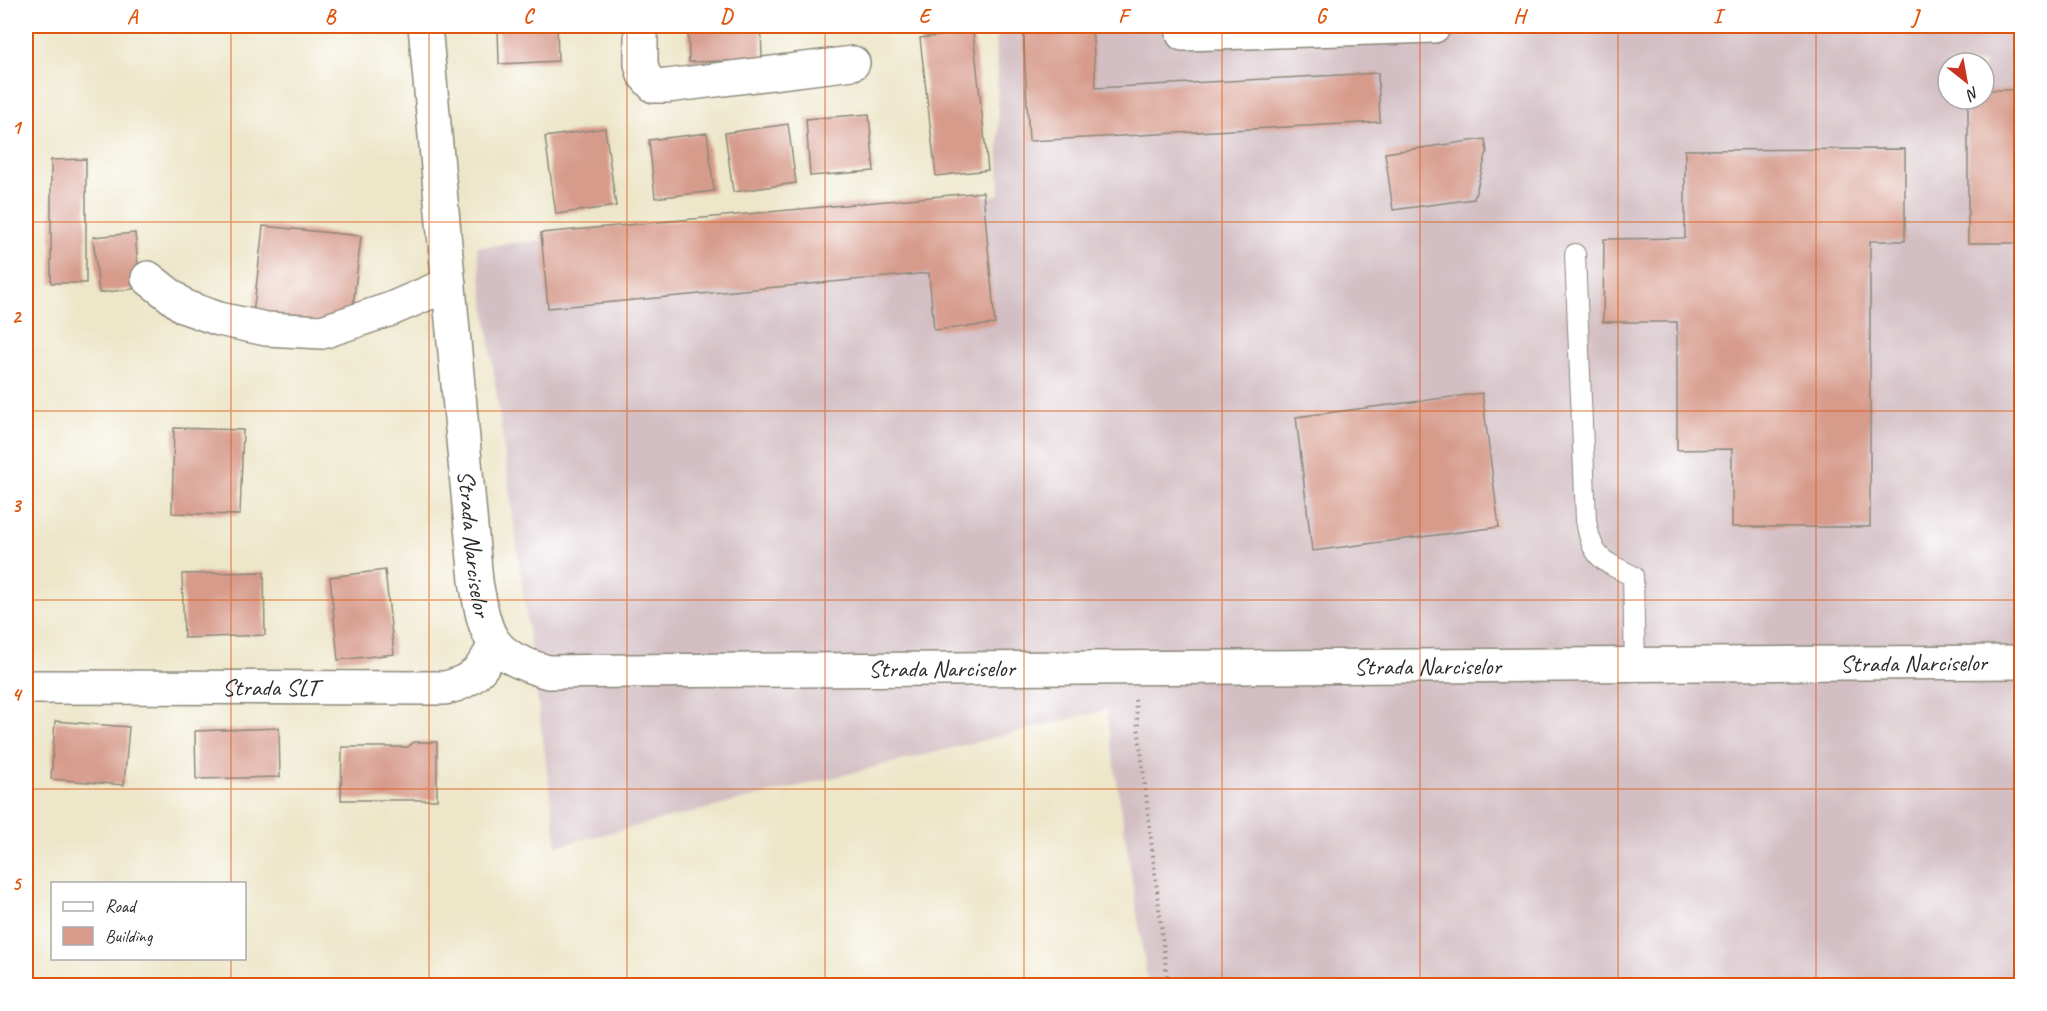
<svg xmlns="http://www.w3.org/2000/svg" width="2047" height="1011" font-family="Caveat,sans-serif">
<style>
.industrial{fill:#d2bec3;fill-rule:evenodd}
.building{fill:#d79b8c}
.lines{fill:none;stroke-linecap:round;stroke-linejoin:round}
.service-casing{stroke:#8c887a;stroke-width:22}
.minor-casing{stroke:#8c887a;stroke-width:36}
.path{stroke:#8c887a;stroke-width:4;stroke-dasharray:1.5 4.5;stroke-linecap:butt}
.service{stroke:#fff;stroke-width:20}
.minor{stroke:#fff;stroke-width:33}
.grid{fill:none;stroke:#df570e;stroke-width:1.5;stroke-opacity:0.55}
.labels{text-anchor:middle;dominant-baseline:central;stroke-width:5;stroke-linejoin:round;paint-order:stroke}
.street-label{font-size:24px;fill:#2b2b2b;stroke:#fff}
.neatline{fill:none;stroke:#df570e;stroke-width:2}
.grid-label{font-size:20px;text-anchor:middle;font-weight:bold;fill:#df570e}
</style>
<rect width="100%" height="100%" fill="#fff"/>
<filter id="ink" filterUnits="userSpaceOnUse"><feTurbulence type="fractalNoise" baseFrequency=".0167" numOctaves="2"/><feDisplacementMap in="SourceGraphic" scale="12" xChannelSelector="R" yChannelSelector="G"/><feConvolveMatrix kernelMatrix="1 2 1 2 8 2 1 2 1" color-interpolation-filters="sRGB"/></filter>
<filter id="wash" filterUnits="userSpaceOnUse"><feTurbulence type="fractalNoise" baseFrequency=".008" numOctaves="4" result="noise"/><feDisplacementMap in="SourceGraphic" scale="24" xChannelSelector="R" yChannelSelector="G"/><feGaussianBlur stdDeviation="1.35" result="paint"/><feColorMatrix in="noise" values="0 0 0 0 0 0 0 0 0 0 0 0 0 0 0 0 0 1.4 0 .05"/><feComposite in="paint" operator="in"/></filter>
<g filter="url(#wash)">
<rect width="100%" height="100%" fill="#ede6c9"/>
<path class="industrial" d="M 996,26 L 2021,26 L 2021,985 L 1148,985 L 1106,710 L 557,846 L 477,247 L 1000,195 ZM 1948,63 L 1984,63 L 1984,99 L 1948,99 Z"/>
<g id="blocks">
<g class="building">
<path d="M 498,26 L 557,26 L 558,61 L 499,64 Z"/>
<path d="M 688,26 L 761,26 L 762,60 L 689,62 Z"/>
<path d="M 1023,26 L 1092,26 L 1096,88 L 1378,73 L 1380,122 L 1029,141 Z"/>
<path d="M 973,32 L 988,170 L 936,176 L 920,38 Z"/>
<path d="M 1984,90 L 2022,90 L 2022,243 L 1968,243 L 1968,99 L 1984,99 Z"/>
<path d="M 869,114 L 874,171 L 810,176 L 806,119 Z"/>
<path d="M 788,124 L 796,183 L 733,192 L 725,133 Z"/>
<path d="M 605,128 L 616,206 L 556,214 L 545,137 Z"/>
<path d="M 707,133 L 714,191 L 655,198 L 649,140 Z"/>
<path d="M 1485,139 L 1487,152 L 1474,199 L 1393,210 L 1385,153 Z"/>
<path d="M 1905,149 L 1905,241 L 1870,241 L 1870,527 L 1732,527 L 1732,449 L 1677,450 L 1677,322 L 1603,322 L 1604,239 L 1685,238 L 1685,150 Z"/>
<path d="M 86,159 L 86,283 L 51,283 L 51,160 Z"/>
<path d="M 983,192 L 995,324 L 934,330 L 929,273 L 548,308 L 541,233 Z"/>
<path d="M 263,226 L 361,236 L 351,325 L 253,315 Z"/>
<path d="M 135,233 L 140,288 L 99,293 L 93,237 Z"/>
<path d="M 1482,393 L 1499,527 L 1312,551 L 1296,417 Z"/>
<path d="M 174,428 L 243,430 L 240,515 L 172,513 Z"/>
<path d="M 385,570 L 394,654 L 338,660 L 330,577 Z"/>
<path d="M 264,572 L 265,635 L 184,638 L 182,574 Z"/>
<path d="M 55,721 L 129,727 L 124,785 L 51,779 Z"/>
<path d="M 279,728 L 280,777 L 196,779 L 195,731 Z"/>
<path d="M 414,742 L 437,742 L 437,800 L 341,800 L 342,747 L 408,747 Z"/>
</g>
</g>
</g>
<g filter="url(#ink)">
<use href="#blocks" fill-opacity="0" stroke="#8c887a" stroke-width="1.5"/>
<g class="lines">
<g class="service-casing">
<path id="service" d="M 1575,254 L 1586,520 C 1592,557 1600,560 1633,576 L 1635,667"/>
</g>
<g class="minor-casing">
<g id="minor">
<path id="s1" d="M 425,26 L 476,581 C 486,638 489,655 548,672 C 1039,666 1530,668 2022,662"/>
<path d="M 641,26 L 641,64 L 644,75 L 654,86 L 667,86 L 853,63"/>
<path d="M 1183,34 L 1434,26"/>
<path d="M 148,278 L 185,307 L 219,319 L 266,329 L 322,332 L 391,309 L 449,284"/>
<path id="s2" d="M 26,687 L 445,688 C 472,682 483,670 495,644"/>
</g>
</g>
<path class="path" d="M 1135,700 L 1168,986"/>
<use href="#service" class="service"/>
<use href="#minor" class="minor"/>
</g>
</g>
<path class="grid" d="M 231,26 L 231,884M 429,26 L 429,986M 627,26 L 627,986M 825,26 L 825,986M 1024,26 L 1024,986M 1222,26 L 1222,986M 1420,26 L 1420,986M 1618,26 L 1618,986M 1816,26 L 1816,986M 26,222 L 2022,222M 26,411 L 2022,411M 26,600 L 2022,600M 26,789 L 2022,789M 231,958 L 231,986"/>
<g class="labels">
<g class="street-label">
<text stroke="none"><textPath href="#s1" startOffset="520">Strada Narciselor</textPath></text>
<text stroke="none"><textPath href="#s1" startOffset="2050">Strada Narciselor</textPath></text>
<text stroke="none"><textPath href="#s1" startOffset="1564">Strada Narciselor</textPath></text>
<text stroke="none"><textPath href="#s1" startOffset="1078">Strada Narciselor</textPath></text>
<text stroke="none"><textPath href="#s2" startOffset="244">Strada SLT</textPath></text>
</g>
</g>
<rect width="2047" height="1011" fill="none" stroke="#fff" stroke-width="66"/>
<rect x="51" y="882" width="195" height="78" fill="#ffffff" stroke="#aaaaaa" stroke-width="1.5"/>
<rect x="63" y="902" width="30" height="9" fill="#ffffff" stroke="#aaaaaa" stroke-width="1.5"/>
<text x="105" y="912" font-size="18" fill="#2b2b2b">Road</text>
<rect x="63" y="927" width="30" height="18" fill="#d79b8c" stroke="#aaaaaa" stroke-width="1.5"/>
<text x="105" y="942" font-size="18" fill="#2b2b2b">Building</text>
<g transform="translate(1966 81) rotate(149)"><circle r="28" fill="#ffffff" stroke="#aaaaaa" stroke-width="1.5"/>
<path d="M0-4.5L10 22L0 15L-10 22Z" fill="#c8321e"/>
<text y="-9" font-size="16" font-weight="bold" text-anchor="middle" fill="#2b2b2b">N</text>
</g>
<rect x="33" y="33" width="1981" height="945" class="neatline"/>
<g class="grid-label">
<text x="132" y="23">A</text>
<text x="330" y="23">B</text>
<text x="528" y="23">C</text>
<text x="726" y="23">D</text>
<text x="924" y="23">E</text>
<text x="1123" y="23">F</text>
<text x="1321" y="23">G</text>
<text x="1519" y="23">H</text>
<text x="1717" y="23">I</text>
<text x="1915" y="23">J</text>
<text x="16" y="134">1</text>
<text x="16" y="323">2</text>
<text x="16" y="512">3</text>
<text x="16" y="701">4</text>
<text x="16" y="890">5</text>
</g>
</svg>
